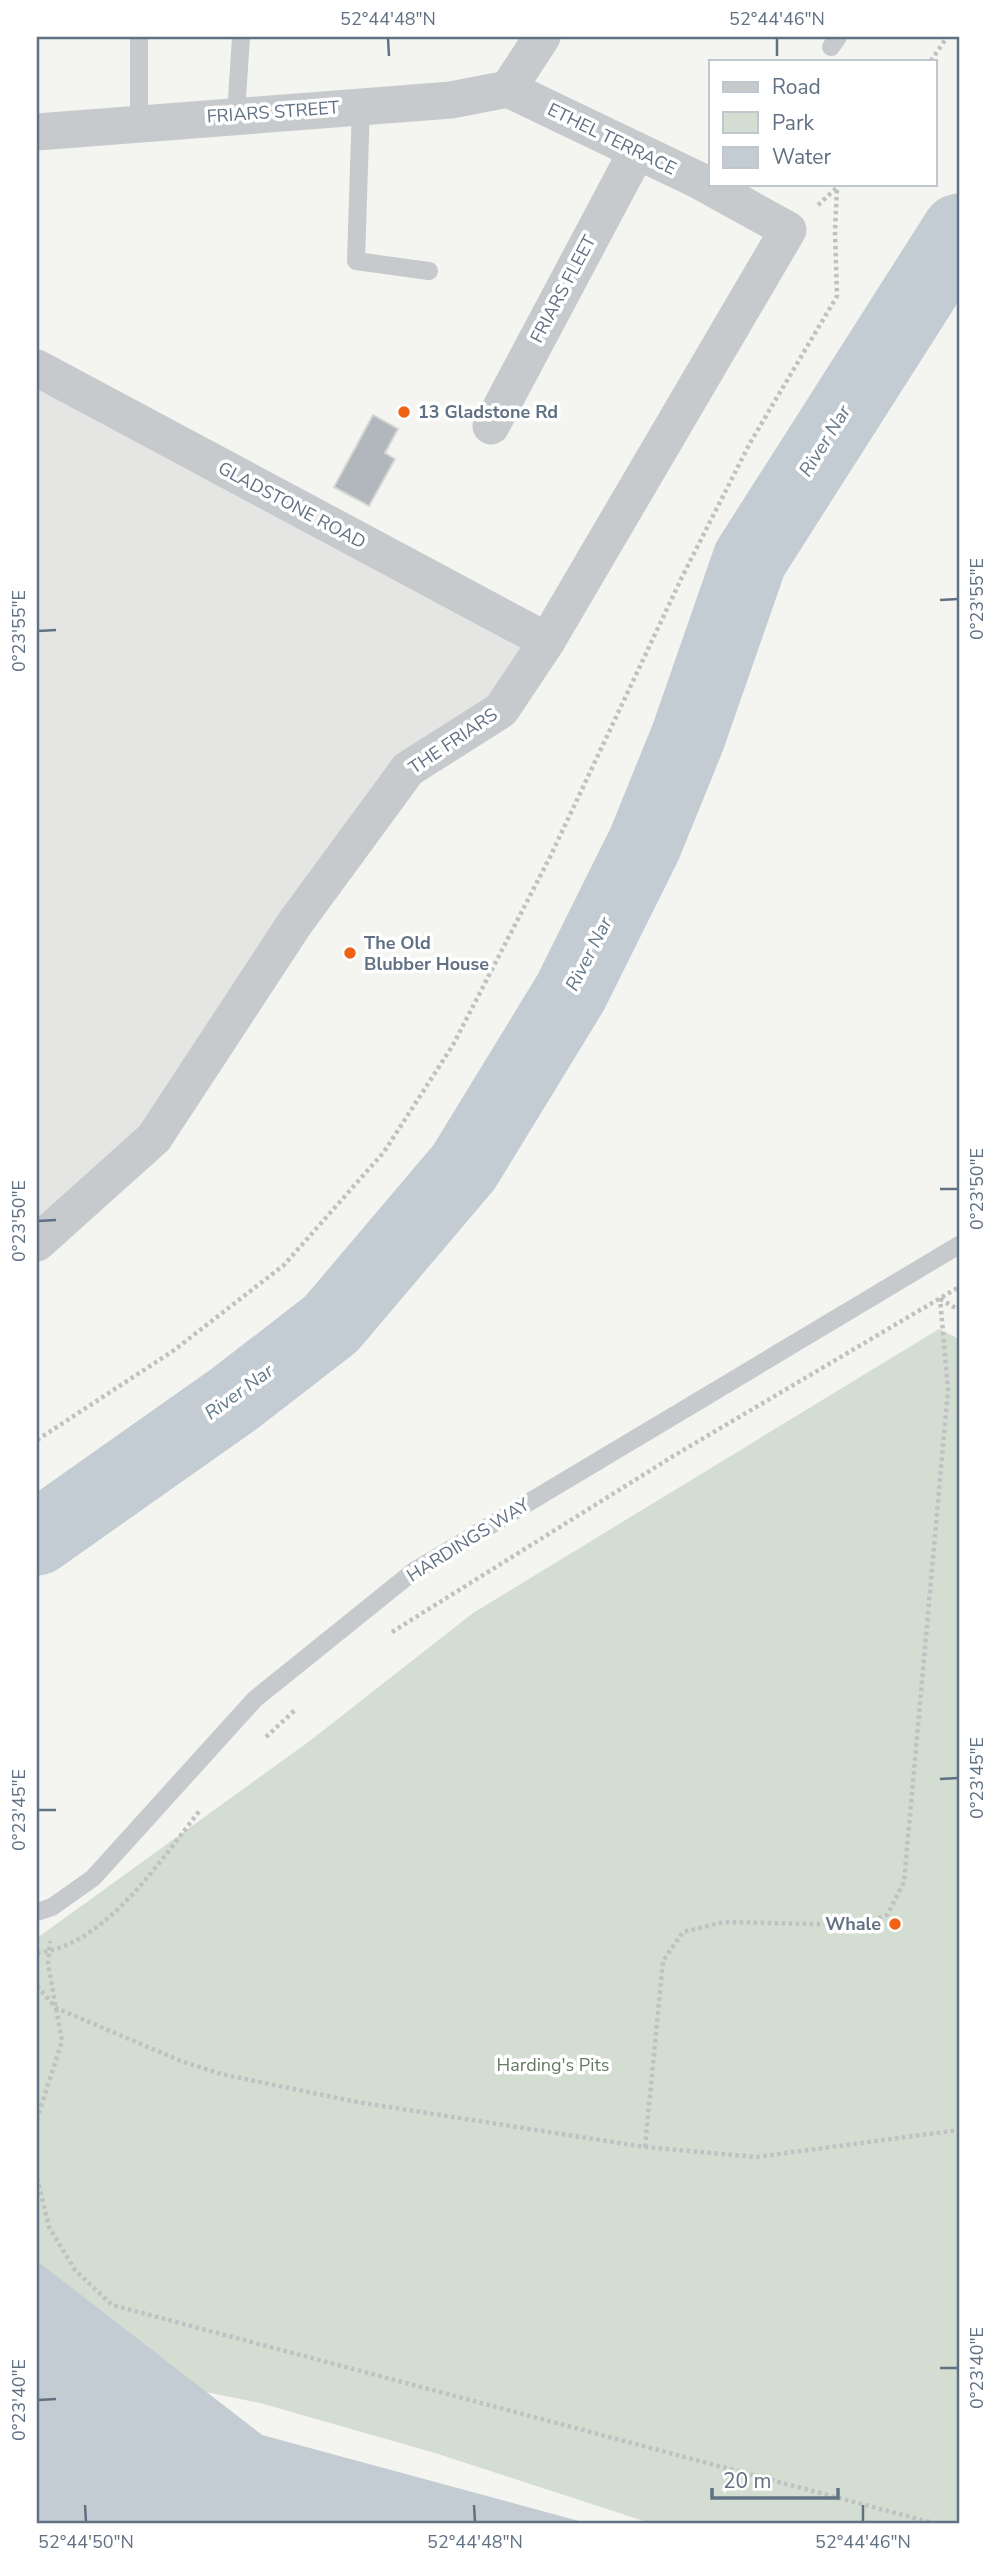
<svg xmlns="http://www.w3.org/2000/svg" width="996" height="2561" font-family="'Nunito Sans',sans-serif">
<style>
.built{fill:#e5e6e4}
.green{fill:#d4ddd1}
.water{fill:#c3ccd2}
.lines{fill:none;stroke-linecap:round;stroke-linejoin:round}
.river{stroke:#c3ccd2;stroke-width:75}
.building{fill:#b1b7bd;stroke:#d6d6d3;stroke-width:2}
.path{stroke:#c0c1c3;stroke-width:4.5;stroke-dasharray:3.5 3.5;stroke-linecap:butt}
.service{stroke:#c7cacd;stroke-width:18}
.minor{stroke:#c7cacd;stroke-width:37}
.ticks{fill:none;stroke:#617184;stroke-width:2.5}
.poi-dot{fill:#f06216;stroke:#fff;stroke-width:2.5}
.labels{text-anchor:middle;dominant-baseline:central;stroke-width:7;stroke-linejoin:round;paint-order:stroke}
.street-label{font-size:18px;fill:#617184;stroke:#fff}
.poi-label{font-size:18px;font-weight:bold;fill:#617184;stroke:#fff;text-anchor:start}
.park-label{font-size:18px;fill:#637b61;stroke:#fff}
.water-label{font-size:19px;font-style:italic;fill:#627a89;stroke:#fff}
.neatline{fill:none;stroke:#617184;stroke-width:2.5}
.ticks-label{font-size:18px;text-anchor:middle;fill:#617184}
</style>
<rect width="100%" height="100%" fill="#f4f5f0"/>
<path class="built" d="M 37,351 L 538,651 L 399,788 L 166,1119 L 37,1229 Z"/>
<path class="green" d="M 939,1329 L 959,1339 L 959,2524 L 653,2524 L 435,2453 L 260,2403 L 127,2376 L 37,2294 L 37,1938 L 311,1740 L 473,1613 Z"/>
<path class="water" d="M 37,2261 L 262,2435 L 590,2524 L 37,2524 Z"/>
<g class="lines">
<path class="river" d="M 37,1538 L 234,1399 L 331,1324 L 464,1167 L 571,992 L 645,843 L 688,737 L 750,559 L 959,231"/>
</g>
<path class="building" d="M 373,415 L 398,429 L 385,453 L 395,459 L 369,506 L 334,487 Z"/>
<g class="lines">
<g class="path">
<path d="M 931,61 L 947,37"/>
<path d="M 818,205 L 841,184"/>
<path d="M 940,1299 L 959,1310"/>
<path d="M 37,1440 L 173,1351 L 284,1265 L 384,1152 L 453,1045 L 551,855 L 682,577 L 750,443 L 837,296 L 835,231 L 837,189"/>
<path d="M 392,1632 L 675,1455 L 959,1287"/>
<path d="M 266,1737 L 295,1710"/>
<path d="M 37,1953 C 106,1946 161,1859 201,1809"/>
<path d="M 37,1986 L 56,2008 L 181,2061 L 221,2074 L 357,2102 L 645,2147 L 756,2157 L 959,2130"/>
<path d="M 37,2134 L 37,2119 L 62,2041 L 48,1964 L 50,1941"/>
<path d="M 645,2147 L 663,1961 L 683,1932 L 724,1922 L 859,1925 L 887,1915 L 904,1882 L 948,1390 L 940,1298"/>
<path d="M 37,2178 L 49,2227 L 75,2270 L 112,2305 L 937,2524"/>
</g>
<g class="service">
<path d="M 831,47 L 838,37"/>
<path d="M 361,106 L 356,261 L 429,271"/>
<path d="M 236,114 L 241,37"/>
<path d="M 139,122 L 139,37"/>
<path d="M 37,1912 L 52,1907 L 93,1878 L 255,1699 L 414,1571 L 959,1245"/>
</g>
<g class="minor">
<path d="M 508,89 L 542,37"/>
<path d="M 37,132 L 451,100 L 508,89"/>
<path d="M 37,368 L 547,641"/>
<path d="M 491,426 L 636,153"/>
<path d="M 37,1243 L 154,1138 L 295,923 L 408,769 L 501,710 L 547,641 L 788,230 L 698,180 L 508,89"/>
</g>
</g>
<path class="ticks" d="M 388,38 L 389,56M 777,38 L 777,56M 940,600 L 958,599M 38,631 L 56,630M 940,1189 L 958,1189M 38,1221 L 56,1220M 940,1779 L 958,1778M 38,1810 L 56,1810M 940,2368 L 958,2368M 38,2400 L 56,2399M 85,2505 L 86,2522M 474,2505 L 475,2522M 863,2505 L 863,2522"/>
<g class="poi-dot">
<circle cx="404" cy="412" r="7"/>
<circle cx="350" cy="953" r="7"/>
<circle cx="895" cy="1924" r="7"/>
</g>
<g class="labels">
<g class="street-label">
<text transform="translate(273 112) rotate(-4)">FRIARS STREET</text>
<text transform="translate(612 139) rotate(26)">ETHEL TERRACE</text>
<text transform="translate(563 289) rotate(-62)">FRIARS FLEET</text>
<text transform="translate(292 505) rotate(28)">GLADSTONE ROAD</text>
<text transform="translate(453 741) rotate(-34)">THE FRIARS</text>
<text transform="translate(468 1540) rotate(-32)">HARDINGS WAY</text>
</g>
<g class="poi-label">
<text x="418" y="412">13 Gladstone Rd</text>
<text x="364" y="943">The Old<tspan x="364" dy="21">Blubber House</tspan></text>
<text x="881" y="1924" text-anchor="end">Whale</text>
</g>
<g class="park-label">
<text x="553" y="2065">Harding's Pits</text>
</g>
<g class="water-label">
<text transform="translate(825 441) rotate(-58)">River Nar</text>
<text transform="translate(589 954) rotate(-63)">River Nar</text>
<text transform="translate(239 1392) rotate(-36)">River Nar</text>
</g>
</g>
<rect width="996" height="2561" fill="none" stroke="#ffffff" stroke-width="77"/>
<rect x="709" y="60" width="228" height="126" fill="#ffffff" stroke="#c0c6ce" stroke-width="2"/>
<rect x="723" y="82" width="35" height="10" fill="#c7cacd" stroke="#c0c6ce" stroke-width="2"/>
<text x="772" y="94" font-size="21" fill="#617184">Road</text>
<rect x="723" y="112" width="35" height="21" fill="#d4ddd1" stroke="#c0c6ce" stroke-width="2"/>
<text x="772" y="130" font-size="21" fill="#617184">Park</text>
<rect x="723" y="147" width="35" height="21" fill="#c3ccd2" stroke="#c0c6ce" stroke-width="2"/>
<text x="772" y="164" font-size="21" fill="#617184">Water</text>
<path d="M712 2488v10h126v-10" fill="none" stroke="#617184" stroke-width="3.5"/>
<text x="723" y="2488" font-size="21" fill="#617184" stroke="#ffffff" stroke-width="5" paint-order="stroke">20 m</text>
<rect x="38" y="38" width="920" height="2484" class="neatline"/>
<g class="ticks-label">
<text x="388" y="25">52°44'48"N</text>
<text x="777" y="25">52°44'46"N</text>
<text transform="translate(977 599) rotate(-90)" y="6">0°23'55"E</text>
<text transform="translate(19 631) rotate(-90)" y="6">0°23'55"E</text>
<text transform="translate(977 1189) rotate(-90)" y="6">0°23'50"E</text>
<text transform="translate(19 1221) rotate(-90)" y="6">0°23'50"E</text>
<text transform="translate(977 1778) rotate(-90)" y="6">0°23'45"E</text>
<text transform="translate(19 1810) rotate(-90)" y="6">0°23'45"E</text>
<text transform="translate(977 2368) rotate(-90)" y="6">0°23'40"E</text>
<text transform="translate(19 2400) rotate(-90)" y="6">0°23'40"E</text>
<text x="86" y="2548">52°44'50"N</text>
<text x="475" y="2548">52°44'48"N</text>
<text x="863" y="2548">52°44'46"N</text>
</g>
</svg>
